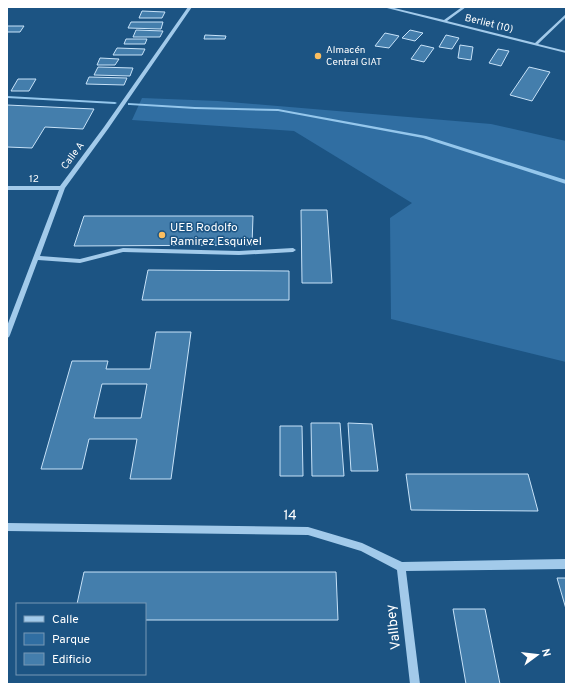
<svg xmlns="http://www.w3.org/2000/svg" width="573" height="691" font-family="Overpass,sans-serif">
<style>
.green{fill:#306ea2}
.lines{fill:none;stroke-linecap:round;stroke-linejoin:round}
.stream{fill:#95c7ec;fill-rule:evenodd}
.building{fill:#447eac;stroke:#c7e2f8;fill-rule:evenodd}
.minor{fill:#a2caea;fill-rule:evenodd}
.poi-dot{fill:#fabe60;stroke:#1c5483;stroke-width:1.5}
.labels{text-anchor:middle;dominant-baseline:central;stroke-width:3;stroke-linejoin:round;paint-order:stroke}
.far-street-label{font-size:10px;fill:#fff;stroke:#1c5483}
.far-poi-label{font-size:10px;fill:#fff;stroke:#1c5483;text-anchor:start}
.poi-label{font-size:12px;fill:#fff;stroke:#1c5483;text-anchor:start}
.near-street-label{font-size:14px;fill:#fff;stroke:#1c5483}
</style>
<rect width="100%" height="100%" fill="#1c5483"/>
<path class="green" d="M 142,98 L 218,101 L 491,124 L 566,141 L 566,362 L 391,319 L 390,218 L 412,203 L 294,131 L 132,120 Z"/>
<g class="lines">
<g class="stream">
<path d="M 7,96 L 115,102 L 117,103 L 115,104 L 7,98 Z"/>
<path d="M 128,103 L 195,107 L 278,109 L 426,136 L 566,180 L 566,184 L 423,138 L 278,111 L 195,109 L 130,105 L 128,105 Z"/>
</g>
</g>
<g class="building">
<path d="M 142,11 L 165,12 L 162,18 L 139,18 Z"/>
<path d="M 131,22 L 163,22 L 161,29 L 128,28 Z"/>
<path d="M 7,26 L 24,26 L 20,32 L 7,32 Z"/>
<path d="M 136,30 L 163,31 L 160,37 L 133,37 Z"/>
<path d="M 410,30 L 423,33 L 415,41 L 402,38 Z"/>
<path d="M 385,33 L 399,36 L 389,48 L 375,46 Z"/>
<path d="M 205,35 L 226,36 L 225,39 L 204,39 Z"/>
<path d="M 446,35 L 459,38 L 452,49 L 439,47 Z"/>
<path d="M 126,39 L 147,39 L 145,44 L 124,44 Z"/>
<path d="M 421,45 L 434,48 L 424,62 L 411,59 Z"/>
<path d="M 460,45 L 473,47 L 471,60 L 458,58 Z"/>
<path d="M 117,48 L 145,49 L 142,55 L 113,55 Z"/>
<path d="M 498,49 L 509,51 L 501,66 L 489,63 Z"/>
<path d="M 100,58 L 119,59 L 115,65 L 97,65 Z"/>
<path d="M 98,67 L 133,68 L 130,76 L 94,75 Z"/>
<path d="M 529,67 L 550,72 L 532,101 L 510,95 Z"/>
<path d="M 89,77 L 127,78 L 124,85 L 86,84 Z"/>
<path d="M 18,79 L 36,79 L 29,91 L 11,91 Z"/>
<path d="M 7,105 L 94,109 L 83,129 L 45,127 L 32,148 L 7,147 Z"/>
<path d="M 301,210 L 327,210 L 332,283 L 302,283 Z"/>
<path d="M 84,216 L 253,216 L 252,245 L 74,246 Z"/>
<path d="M 148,270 L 289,271 L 289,300 L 142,300 Z"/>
<path d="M 156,332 L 191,332 L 171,479 L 130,479 L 137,439 L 89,439 L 82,469 L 41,469 L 72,361 L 108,361 L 106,369 L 150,369 ZM 102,384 L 147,384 L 141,418 L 94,418 Z"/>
<path d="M 311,423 L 340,423 L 344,476 L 312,476 Z"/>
<path d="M 348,423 L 372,424 L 378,471 L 351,471 Z"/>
<path d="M 280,426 L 302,426 L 303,476 L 280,476 Z"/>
<path d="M 406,474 L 528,474 L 538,511 L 411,510 Z"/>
<path d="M 84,572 L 336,572 L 338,620 L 145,620 L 145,604 L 77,604 Z"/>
<path d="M 557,578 L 566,578 L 566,609 Z"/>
<path d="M 453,609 L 485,609 L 500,684 L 466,684 Z"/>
</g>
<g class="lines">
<g class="minor">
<path d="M 188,7 L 192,7 L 108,129 L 65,188 L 40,256 L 80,259 L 123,248 L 239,251 L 293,248 L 296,250 L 293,252 L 239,255 L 123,252 L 80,263 L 38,260 L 10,335 L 9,337 L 7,338 L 7,326 L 59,190 L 7,190 L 7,186 L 60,186 L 104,127 Z"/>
<path d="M 383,7 L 390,7 L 444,20 L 462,7 L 466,7 L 447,21 L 535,43 L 566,14 L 566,17 L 538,44 L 566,51 L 566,53 Z"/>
<path d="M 7,523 L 308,527 L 362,543 L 402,562 L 566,559 L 566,569 L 406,571 L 420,684 L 410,684 L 397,570 L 361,551 L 308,535 L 7,531 Z"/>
</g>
</g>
<g class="poi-dot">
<circle cx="318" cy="56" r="4"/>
<circle cx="162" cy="235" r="4"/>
</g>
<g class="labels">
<g class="far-street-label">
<text transform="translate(489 24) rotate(14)">Berliet (10)</text>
<text transform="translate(73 156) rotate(-53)">Calle A</text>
<text x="34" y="179">12</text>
</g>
<g class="far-poi-label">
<text x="326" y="50">Almacén<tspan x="326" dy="12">Central GIAT</tspan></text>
</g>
<g class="poi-label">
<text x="170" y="228">UEB Rodolfo<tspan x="170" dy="14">Ramirez Esquivel</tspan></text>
</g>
<g class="near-street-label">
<text transform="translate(290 516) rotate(1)">14</text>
<text transform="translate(394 627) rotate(-97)">Vallbey</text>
</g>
</g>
<rect width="573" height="691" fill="none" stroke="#ffffff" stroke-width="16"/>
<rect x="16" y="603" width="130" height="72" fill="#1c5483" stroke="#7798b5"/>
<rect x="24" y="616" width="20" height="6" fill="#a2caea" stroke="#7798b5"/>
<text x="52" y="623" font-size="12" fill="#ffffff">Calle</text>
<rect x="24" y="633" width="20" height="12" fill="#306ea2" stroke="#7798b5"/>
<text x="52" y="643" font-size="12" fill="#ffffff">Parque</text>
<rect x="24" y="653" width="20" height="12" fill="#447eac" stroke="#7798b5"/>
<text x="52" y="663" font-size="12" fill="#ffffff">Edificio</text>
<g transform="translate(537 655) rotate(75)" stroke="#1c5483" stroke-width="3" paint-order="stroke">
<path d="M0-3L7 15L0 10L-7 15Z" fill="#ffffff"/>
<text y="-6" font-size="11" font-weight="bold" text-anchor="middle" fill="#ffffff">N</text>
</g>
</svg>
